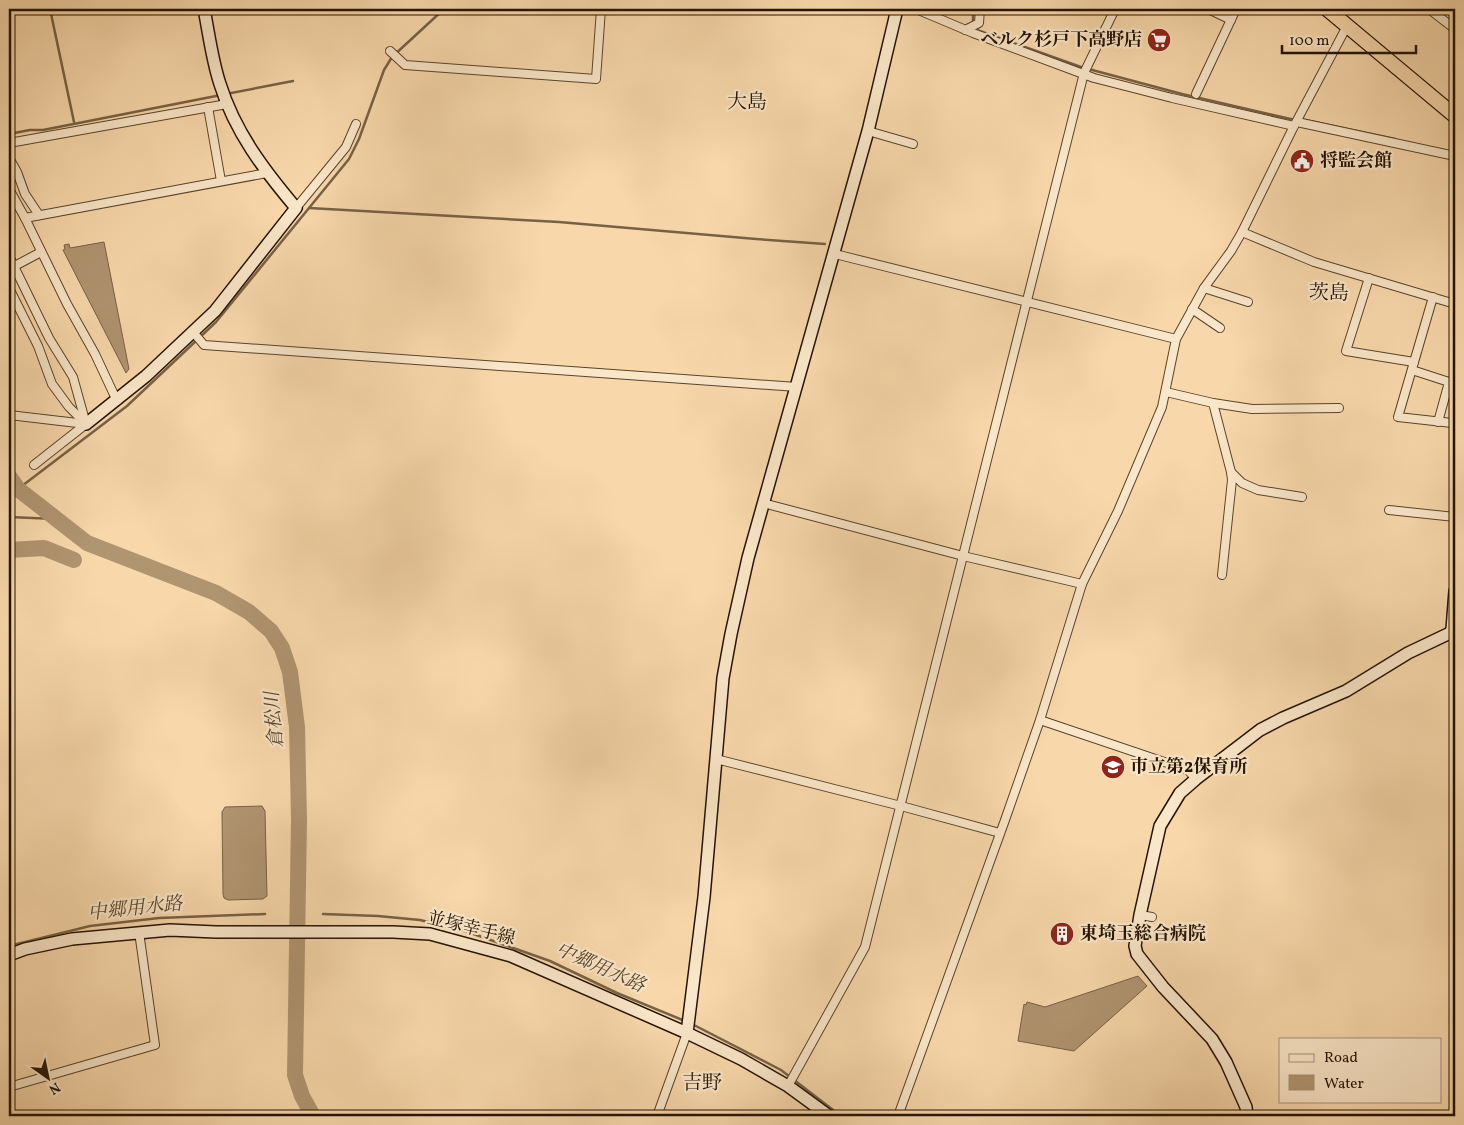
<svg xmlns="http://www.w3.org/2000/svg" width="1464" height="1125" font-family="Vollkorn,'Noto Serif JP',serif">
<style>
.water{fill:#b09571;stroke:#786144}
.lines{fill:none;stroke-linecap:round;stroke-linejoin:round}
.stream{stroke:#786144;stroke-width:2.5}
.river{stroke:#b09571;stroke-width:16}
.street-casing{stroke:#59442b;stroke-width:10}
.secondary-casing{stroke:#241300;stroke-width:14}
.highway-casing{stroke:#241300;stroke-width:16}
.street{stroke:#fae6c8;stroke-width:8}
.secondary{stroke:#fae6c8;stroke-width:11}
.highway{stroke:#f8d8ab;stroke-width:14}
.labels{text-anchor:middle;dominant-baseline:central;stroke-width:4.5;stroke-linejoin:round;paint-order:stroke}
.poi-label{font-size:18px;font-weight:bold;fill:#241300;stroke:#fae6c8;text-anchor:start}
.street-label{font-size:18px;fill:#241300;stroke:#fae6c8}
.water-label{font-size:19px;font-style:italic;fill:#5c472d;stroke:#fae6c8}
.quarter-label{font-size:20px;fill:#241300;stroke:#fae6c8}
</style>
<rect width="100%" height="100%" fill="#f8d8ab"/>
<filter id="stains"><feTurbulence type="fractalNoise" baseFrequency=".004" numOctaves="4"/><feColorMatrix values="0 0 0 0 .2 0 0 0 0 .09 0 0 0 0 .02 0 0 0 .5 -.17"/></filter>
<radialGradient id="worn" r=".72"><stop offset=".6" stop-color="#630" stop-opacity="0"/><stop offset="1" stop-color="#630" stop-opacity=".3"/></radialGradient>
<g class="water">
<path d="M 104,242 L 129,369 L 126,373 L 63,250 L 65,249 L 64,245 L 69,244 L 70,248 Z"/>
<path d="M 262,806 L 265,811 L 267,896 L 263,899 L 228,900 L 224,898 L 223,894 L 222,812 L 225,807 Z"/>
<path d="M 1138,976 L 1147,986 L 1074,1051 L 1018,1041 L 1024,1004 L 1026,1005 L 1027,1002 L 1045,1007 Z"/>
</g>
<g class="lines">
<g class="stream">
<path d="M 50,9 L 74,122"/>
<path d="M 973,9 L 973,22 L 974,29 L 1081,67 L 1182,94 L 1295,120"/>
<path d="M 226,94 L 293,81"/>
<path d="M 1300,119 L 1395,139"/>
<path d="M 9,134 L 30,130 L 43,130 L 221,95"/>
<path d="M 309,208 L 559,222 L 756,239 L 825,244"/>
<path d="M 18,489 L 127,406 L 216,322 L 349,159 L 359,139 L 384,70 L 392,57 L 444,9"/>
<path d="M 9,517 L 56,519"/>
<path d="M 323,914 L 378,916 L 420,920 L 465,931 L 550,961 L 617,993 L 685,1021"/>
<path d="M 9,946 L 90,926 L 159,918 L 265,914"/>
<path d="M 692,1024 L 781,1070 L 841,1116"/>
</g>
<g class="river">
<path d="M 9,476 L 18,489 L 87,543 L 216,593 L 249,612 L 271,631 L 282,648 L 290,672 L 297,727 L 299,820 L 295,1075 L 302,1096 L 313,1116"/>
<path d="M 9,550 L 44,548 L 74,560"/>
</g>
<g class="street-casing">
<g id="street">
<path d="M 916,9 L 973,33 L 1094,78 L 1172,98 L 1294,126"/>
<path d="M 1208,9 L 1231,20"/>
<path d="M 1429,9 L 1455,29"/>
<path d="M 965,30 L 979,23 L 980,9"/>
<path d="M 390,51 L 405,65 L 596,79 L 601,9"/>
<path d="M 1196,94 L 1236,9"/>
<path d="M 208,107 L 221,181"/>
<path d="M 1297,122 L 1455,156"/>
<path d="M 868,131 L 913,144"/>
<path d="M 9,143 L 227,104"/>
<path d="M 9,158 L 17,172 L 25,194 L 39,215"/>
<path d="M 9,189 L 25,218 L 67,304 L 95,354 L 117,401"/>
<path d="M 296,208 L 346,147 L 356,124"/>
<path d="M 25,218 L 267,173"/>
<path d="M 1242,232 L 1314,262 L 1455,304"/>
<path d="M 835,254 L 1176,339"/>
<path d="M 9,256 L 49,338 L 73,377 L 86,424"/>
<path d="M 9,269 L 41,252"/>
<path d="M 1369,278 L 1346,351 L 1414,362"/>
<path d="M 9,288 L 38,346 L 52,384 L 69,407 L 85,423"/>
<path d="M 1204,288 L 1248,302"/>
<path d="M 1433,297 L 1398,417 L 1452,423 L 1455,425"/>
<path d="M 1192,309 L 1220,328"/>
<path d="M 193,332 L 204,345 L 797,387"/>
<path d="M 1412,370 L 1449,382 L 1438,422"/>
<path d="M 1166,392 L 1213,403 L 1231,472 L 1242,483 L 1258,490 L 1302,497"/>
<path d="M 1213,403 L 1252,409 L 1339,408"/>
<path d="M 9,415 L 86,424"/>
<path d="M 34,465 L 86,424"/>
<path d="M 763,503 L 963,556 L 1082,584"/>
<path d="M 1389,510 L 1455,517"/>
<path d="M 1222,575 L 1232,480 L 1231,472"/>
<path d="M 1040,720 L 1188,770 L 1196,779"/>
<path d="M 716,759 L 901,806 L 1000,833"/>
<path d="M 1140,915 L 1152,917"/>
<path d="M 788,1086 L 865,947 L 1084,73 L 1115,9"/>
<path d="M 9,1087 L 155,1045 L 139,932"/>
<path d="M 657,1116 L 687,1033"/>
<path d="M 898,1116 L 1005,820 L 1040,720 L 1082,584 L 1118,511 L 1162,407 L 1176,339 L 1204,288 L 1231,251 L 1242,232 L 1294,126 L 1347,26"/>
</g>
</g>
<g class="secondary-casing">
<g id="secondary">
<path d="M 86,424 L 146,376 L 215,311 L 296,208 C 264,170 235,132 220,84 C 212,60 209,34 204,9"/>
<path d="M 9,955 L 25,949 L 72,939 L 170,930 L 216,932 L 393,932 L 430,934 L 511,956 L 687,1033 L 741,1059 L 788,1086 L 829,1116"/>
<path d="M 687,1033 L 704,897 L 723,678 L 731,634 L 748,558 L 868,131 L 897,9"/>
<path d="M 1247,1116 L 1246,1107 L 1226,1062 L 1212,1039 L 1163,987 L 1137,954 L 1135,946 L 1140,915 L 1160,826 L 1180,793 L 1196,779 L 1260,730 L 1283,718 L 1346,691 L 1408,653 L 1450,633 L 1452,629 L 1455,591"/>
</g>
</g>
<g class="highway-casing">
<path id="highway" d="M 1327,9 L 1455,116"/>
</g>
<use href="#street" class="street"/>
<use href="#secondary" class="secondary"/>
<use href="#highway" class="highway"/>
</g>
<defs>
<g id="supermarket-disc" transform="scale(1.25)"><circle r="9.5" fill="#8f2418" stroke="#fae6c8"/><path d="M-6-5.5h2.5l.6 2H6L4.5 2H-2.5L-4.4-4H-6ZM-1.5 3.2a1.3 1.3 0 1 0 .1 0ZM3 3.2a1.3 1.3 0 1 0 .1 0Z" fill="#fff"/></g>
<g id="civic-disc" transform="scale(1.25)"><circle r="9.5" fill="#8f2418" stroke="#fae6c8"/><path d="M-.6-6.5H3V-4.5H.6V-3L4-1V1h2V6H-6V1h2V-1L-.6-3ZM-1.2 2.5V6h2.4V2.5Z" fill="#fff"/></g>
<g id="school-disc" transform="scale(1.25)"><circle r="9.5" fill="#8f2418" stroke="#fae6c8"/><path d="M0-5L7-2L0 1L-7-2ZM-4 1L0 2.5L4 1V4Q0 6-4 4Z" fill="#fff"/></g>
<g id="building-disc" transform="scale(1.25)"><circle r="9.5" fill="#8f2418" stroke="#fae6c8"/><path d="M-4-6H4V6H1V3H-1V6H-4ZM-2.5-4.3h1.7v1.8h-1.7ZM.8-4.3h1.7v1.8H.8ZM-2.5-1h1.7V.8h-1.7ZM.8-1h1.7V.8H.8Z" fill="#fff"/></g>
</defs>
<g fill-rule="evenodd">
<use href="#supermarket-disc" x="1159" y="40"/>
<use href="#civic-disc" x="1302" y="161"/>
<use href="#school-disc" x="1113" y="767"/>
<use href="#building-disc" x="1062" y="934"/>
</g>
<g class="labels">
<g class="poi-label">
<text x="1142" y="40" text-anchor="end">ベルク杉戸下高野店</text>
<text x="1320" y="161">将監会館</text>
<text x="1130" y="767">市立第2保育所</text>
<text x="1080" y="934">東埼玉総合病院</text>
</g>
<g class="street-label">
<text transform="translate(471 929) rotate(14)">並塚幸手線</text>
</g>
<g class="water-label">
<text transform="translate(275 720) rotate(-95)">倉松川</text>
<text transform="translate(135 909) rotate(-6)">中郷用水路</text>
<text transform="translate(600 968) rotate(24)">中郷用水路</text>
</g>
<g class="quarter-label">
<text x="747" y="103">大島</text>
<text x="1329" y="294">茨島</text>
<text x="702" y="1084">吉野</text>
</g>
</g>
<rect width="1464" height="1125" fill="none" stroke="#f8d8ab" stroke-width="30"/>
<rect x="10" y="10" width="1444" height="1105" fill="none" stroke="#241300" stroke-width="2.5"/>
<rect x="15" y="15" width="1434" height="1095" fill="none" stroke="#241300"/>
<rect x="1279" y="1038" width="162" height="65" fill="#fae6c8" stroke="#a49278"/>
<rect x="1289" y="1054" width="25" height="8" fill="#fae6c8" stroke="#a49278"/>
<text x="1324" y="1062" font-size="15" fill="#241300">Road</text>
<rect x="1289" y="1075" width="25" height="15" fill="#b09571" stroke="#a49278"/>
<text x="1324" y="1088" font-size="15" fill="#241300">Water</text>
<g transform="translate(48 1078) rotate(147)" stroke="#fae6c8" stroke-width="4" paint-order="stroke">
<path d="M0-4L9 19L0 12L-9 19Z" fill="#241300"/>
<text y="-8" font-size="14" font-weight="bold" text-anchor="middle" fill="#241300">N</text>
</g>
<path d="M1282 45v8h134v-8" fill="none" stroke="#241300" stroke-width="2.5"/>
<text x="1289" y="45" font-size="15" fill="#241300" stroke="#fae6c8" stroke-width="4" paint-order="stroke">100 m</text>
<rect width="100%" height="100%" filter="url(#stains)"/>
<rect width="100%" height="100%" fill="url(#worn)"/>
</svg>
